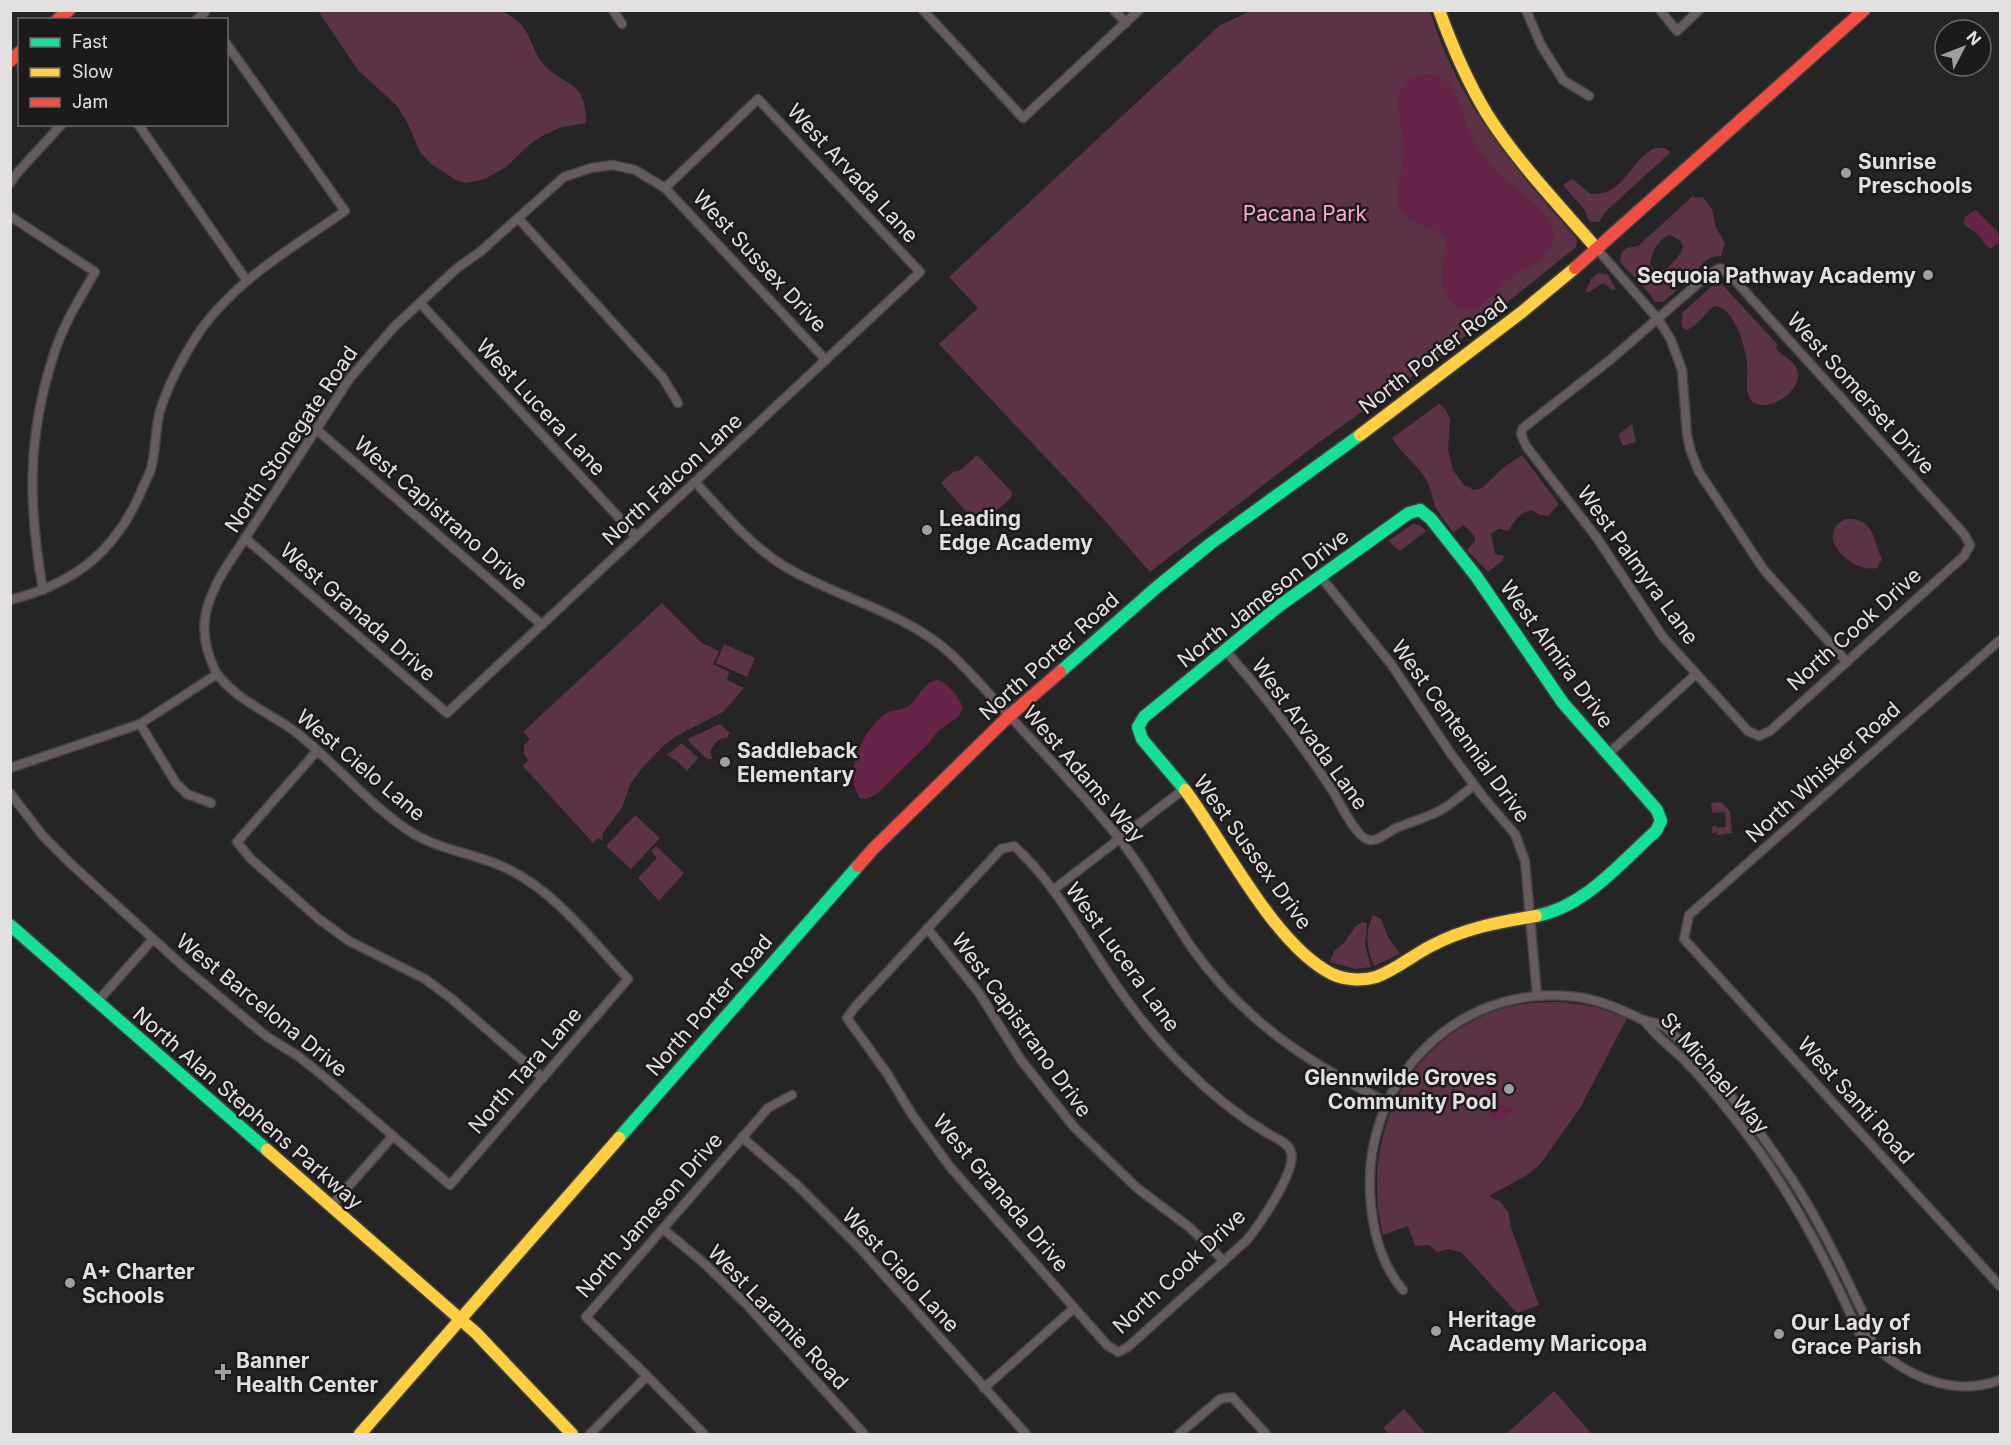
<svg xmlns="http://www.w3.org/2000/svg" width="2011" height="1445" font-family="Inter,sans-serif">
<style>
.green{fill:#5c3247;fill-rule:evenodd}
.water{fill:#662448}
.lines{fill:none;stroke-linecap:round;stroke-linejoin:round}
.street-casing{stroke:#434343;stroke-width:11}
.fast-casing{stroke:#434343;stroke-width:15}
.slow-casing{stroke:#434343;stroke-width:15}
.jam-casing{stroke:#434343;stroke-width:15}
.street{stroke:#665c60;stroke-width:8}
.fast{stroke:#16e098;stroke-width:12}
.slow{stroke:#ffcf43;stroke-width:12}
.jam{stroke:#f24e42;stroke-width:12}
.poi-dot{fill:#a09f9f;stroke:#1d1a1b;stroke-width:2}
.labels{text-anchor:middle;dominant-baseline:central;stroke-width:5;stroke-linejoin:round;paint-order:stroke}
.poi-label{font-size:21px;font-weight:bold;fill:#e2e0e1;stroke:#1d1a1b;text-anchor:start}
.street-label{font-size:21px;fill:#e2e0e1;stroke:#1d1a1b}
.park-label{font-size:21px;fill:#fda6ce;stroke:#1d1a1b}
</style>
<rect width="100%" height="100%" fill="#252525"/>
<g class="green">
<path d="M 318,11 L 501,11 C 534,25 527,47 547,68 C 557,78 574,83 581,95 C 585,103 586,114 586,123 L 559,128 L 542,136 L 529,145 L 506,167 L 485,179 L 465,183 L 456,180 L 431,164 L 420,152 L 407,122 L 397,106 L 358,70 Z"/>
<path d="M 1250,11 L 1430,11 C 1460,107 1512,165 1577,239 L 1576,247 L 1437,359 L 1318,443 L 1150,572 L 1099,514 L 939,344 L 978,308 L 949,277 L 1219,26 Z"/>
<path d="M 1655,148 L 1664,148 L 1671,152 L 1605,212 L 1599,222 L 1590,222 L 1584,209 L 1563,185 L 1572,179 L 1591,194 C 1625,196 1630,159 1655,148 Z"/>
<path d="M 1693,196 L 1696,198 L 1703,197 L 1712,209 L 1716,228 L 1725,243 L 1721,256 C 1704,255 1699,270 1689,280 L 1687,281 L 1680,272 L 1675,272 L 1669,280 L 1678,289 L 1676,291 L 1663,302 L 1655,302 L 1650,294 L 1620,262 L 1621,253 L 1627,248 L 1638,246 ZM 1670,235 L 1681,241 L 1683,248 C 1678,258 1668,271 1657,272 L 1650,265 C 1651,253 1658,239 1670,235 Z"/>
<path d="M 1598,273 L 1607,274 L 1616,289 L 1613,290 L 1603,283 L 1589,292 L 1585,292 L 1591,279 Z"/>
<path d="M 1720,282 L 1777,344 L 1776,348 C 1781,356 1791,358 1796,367 C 1805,386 1780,406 1762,405 C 1740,404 1749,376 1747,363 C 1745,346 1735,308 1715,306 C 1704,312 1700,326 1686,330 L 1682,327 L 1681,321 L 1683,317 L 1682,313 L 1714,284 Z"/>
<path d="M 1439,404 L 1446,410 L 1450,419 L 1448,450 L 1453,470 L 1464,485 L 1474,490 L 1482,488 L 1503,468 L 1522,455 L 1559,504 L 1548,516 L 1540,515 L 1531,510 C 1519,513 1514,522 1508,531 L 1499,529 L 1491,533 L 1495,554 L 1504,556 L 1502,561 L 1488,572 L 1467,550 L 1475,541 L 1475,537 L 1464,525 L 1454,532 C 1451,530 1437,511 1435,506 C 1432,500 1432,491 1428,483 C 1419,466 1402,454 1392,438 Z"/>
<path d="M 1632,424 L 1636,442 L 1623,446 L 1618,435 Z"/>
<path d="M 977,455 L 1012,492 L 1011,498 L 979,526 L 941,483 L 953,472 L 961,470 Z"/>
<path d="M 1846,519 C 1875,517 1873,541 1882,559 L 1877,568 C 1851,574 1812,534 1846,519 Z"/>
<path d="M 1413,524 L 1420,525 L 1426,531 L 1400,551 L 1388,541 Z"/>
<path d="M 662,603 L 702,643 L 719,651 L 713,664 L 729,672 L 727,680 L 744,688 L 723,712 L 678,735 L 664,745 L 643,767 L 630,784 L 622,808 L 603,833 L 602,841 L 598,838 L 593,843 L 523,766 L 528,760 L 524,754 L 524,745 L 530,739 L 523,732 Z"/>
<path d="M 724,644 L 755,658 L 747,677 L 716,663 Z"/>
<path d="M 720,724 L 730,733 L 727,736 L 728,738 C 720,736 713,744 710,752 L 712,759 L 707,759 L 689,742 L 688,739 Z"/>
<path d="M 682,743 L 698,758 L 687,771 L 677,761 L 667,755 Z"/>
<path d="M 1721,802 L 1730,811 L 1732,833 L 1717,835 L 1717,832 L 1712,833 L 1712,827 L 1716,825 L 1717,828 L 1726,827 L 1725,812 L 1712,813 L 1711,803 Z"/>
<path d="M 635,815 L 660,838 L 631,869 L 606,846 Z"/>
<path d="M 656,846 L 684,873 L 659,901 L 638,878 L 657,858 L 651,851 Z"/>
<path d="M 1373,915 L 1381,919 L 1388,937 L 1400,954 L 1374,966 C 1367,947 1364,935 1373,915 Z"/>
<path d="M 1362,922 L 1367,923 L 1365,945 L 1371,967 L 1355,969 L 1330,962 L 1334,951 L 1344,943 L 1355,927 Z"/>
<path d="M 1563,1002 L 1596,1007 L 1627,1018 L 1580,1108 L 1541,1163 L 1529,1174 L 1489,1196 L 1500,1202 L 1508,1211 L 1511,1228 L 1539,1305 L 1517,1313 L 1461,1252 L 1448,1249 L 1437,1252 L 1429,1245 L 1415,1246 L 1408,1226 L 1383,1235 C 1360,1143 1403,1044 1495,1011 C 1516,1003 1540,1002 1563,1002 Z"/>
<path d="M 1554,1391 L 1592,1434 L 1506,1434 Z"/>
<path d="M 1404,1409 L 1426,1434 L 1389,1434 L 1383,1428 Z"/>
</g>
<g class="water">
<path d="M 1425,74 C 1461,77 1458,111 1471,135 C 1479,150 1489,165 1501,176 C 1519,194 1569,219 1548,251 C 1541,262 1526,269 1515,275 C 1497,286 1488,305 1468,311 C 1429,301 1447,262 1446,236 L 1407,217 L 1399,208 L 1398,202 L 1398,186 L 1405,152 L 1397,97 L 1408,79 Z"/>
<path d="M 1976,210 L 1998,232 L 2000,242 L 1990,249 C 1983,244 1982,237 1975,232 C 1970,229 1967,228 1963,222 L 1966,216 Z"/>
<path d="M 936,680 C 947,682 960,698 963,708 L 958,717 L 938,731 L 929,743 L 878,793 L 866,799 L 860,798 C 842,774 863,730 884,715 C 891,709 902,711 910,705 C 919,697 923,683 936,680 Z"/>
<path d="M 1490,1086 L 1495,1090 L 1491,1094 L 1507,1108 L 1509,1106 L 1513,1109 L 1503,1120 L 1492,1117 L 1480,1104 L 1482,1095 Z"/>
</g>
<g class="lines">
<g class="street-casing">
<g id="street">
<path d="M 613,10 L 622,24"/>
<path d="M 923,10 L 1023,118 L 1139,10"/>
<path d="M 1114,10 L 1126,23"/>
<path d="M 1526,10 L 1541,45 L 1563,80 L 1589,96"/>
<path d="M 1660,10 L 1677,31 L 1699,10"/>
<path d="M 196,20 L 205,12"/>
<path d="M 138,124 L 247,281"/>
<path d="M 10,183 L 18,172 L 62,124"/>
<path d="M 10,216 L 95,272 C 80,298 63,325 54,354 C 27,436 28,505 43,590"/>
<path d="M 518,218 L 663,378 L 678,403"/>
<path d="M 1597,249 L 1658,319 L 1671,340 L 1682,370 L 1687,435 L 1691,452 L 1699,472 L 1764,570 L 1847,662"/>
<path d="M 1720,268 L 1731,276 L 1964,534 L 1970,545 L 1964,556 L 1770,731 L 1759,736 L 1748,731 L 1663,637 L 1597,538 L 1526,446 L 1521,434 L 1523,428 L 1610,360 L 1709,274 Z"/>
<path d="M 420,303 L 636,536"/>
<path d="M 316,429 L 542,625"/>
<path d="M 695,482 C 724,513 751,547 789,569 C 841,599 907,613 952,655 C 975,677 995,701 1017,724 C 1051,761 1087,798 1118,837 C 1146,872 1167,912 1192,948 C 1243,1020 1309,1064 1387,1102"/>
<path d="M 245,538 L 447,713 L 920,272 L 758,99 L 665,188"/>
<path d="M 1320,576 L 1391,664 L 1451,754 L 1484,798 L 1515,834 L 1525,861 L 1537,996"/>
<path d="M 10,600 C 73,584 114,553 140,494 C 143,486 148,478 151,469 C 156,450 155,429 160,411 C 168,385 182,359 196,337 C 232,282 293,247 345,211 L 226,43"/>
<path d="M 2000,640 L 1689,915 L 1684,939 L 2000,1286"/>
<path d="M 1225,650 C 1265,695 1301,743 1334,793 C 1340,804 1357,838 1369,840 C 1377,842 1387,833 1394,829 C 1410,822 1426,818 1441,810 C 1453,803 1463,794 1474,785"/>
<path d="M 140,724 L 176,783 L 187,794 L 211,803"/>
<path d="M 317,751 L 237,842 L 251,859 L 319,919 L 349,941 L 425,979 L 452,999 L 543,1078"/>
<path d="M 1607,755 L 1696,674"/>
<path d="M 10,768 L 140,724 L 217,674 C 197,635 202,609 223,572 L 350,378 L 394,327 L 456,269 L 481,251 L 564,177 L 591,168 L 613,165 L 635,170 L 665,188 L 826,360"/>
<path d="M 10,793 L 43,836 L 70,863 L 184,967 L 266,1036 L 298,1056 L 328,1080 L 450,1185 L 628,979 C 591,940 557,893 508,869 C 478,854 443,851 414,834 C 372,808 336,764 297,733 C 269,712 239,702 217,674"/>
<path d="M 1014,846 C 1053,881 1079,930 1108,973 C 1131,1008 1156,1040 1185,1068 C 1210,1093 1237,1115 1267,1133 C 1275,1138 1288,1142 1291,1152 C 1297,1171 1259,1225 1247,1240 L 1128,1347 L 1118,1352 L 1107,1345 L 951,1168 L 913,1116 L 886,1072 L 847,1018 L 855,1007 L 1001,849 Z"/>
<path d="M 1053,890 L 1184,789"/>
<path d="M 927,928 L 979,993 L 1021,1060 L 1074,1127 L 1137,1188 L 1189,1227 L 1224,1261"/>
<path d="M 97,1002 L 153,939"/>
<path d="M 1644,1020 C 1654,1035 1670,1046 1683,1059 C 1700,1076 1716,1095 1731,1114 C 1785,1180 1824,1254 1858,1331 C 1866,1342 1876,1347 1886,1356 C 1919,1382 1960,1395 2000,1380"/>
<path d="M 742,1137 L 797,1185 L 859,1247 L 1026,1434"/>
<path d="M 331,1206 L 393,1136"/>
<path d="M 663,1229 L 705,1264 L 748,1306 L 864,1434"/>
<path d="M 1403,1290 C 1383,1267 1374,1235 1371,1205 C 1358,1086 1454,981 1577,997 C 1600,1000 1620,1009 1641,1019 C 1648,1022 1656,1022 1663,1026 C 1679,1037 1692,1053 1705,1067 C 1736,1100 1763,1135 1787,1172 C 1812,1208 1832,1248 1851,1288 C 1860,1308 1871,1324 1872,1347"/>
<path d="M 984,1388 L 1074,1308"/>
<path d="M 590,1434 L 647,1376"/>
<path d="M 704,1434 L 647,1376 L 586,1317 L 768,1108 L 792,1095"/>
<path d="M 1179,1434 L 1220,1399 L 1232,1397 L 1266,1434"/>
</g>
</g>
<g class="fast-casing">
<g id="fast">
<path d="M 1420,510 L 1431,519 L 1476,576 L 1563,703 L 1657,810 L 1661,821 L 1656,831 C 1621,862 1585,907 1536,916"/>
<path d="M 1060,672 L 1157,587 L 1210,544 L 1360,435"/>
<path d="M 1185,790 L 1142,739 L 1138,727 L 1144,717 L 1279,606 L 1409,513 L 1420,510"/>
<path d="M 10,925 L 267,1150"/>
<path d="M 619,1138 L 858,866"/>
</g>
</g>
<g class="slow-casing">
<g id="slow">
<path d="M 1439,10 C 1452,46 1467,81 1487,114 C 1518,163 1559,205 1597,249"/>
<path d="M 1360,435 L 1522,312 L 1575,268"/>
<path d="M 1185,790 C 1224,842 1274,945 1332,974 C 1345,980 1362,981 1376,977 C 1396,970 1413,955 1431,946 C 1465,928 1499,922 1536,916"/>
<path d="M 267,1150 L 476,1333 L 572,1434"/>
<path d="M 360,1434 L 619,1138"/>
</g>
</g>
<g class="jam-casing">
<g id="jam">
<path d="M 57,20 L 69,10"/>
<path d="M 10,61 L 20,52"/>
<path d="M 1575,268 L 1864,10"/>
<path d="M 858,866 L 873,849 L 1009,716 L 1060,672"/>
</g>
</g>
<use href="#street" class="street"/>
<use href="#fast" class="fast"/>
<use href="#slow" class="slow"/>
<use href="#jam" class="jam"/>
</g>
<g class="poi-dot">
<circle cx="1846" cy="173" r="6"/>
<circle cx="1928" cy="275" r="6"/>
<circle cx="927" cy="530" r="6"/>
<circle cx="725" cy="762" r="6"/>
<circle cx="1509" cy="1089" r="6"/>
<circle cx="70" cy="1283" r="6"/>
<circle cx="1436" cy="1331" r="6"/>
<circle cx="1779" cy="1334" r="6"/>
<path d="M220 1363h6v6h6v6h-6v6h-6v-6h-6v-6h6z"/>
</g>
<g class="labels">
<g class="poi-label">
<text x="1858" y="161">Sunrise<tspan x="1858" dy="24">Preschools</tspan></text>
<text x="1916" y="275" text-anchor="end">Sequoia Pathway Academy</text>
<text x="939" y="518">Leading<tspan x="939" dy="24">Edge Academy</tspan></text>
<text x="737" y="750">Saddleback<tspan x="737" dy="24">Elementary</tspan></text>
<text x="1497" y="1077" text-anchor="end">Glennwilde Groves<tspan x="1497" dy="24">Community Pool</tspan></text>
<text x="82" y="1271">A+ Charter<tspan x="82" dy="24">Schools</tspan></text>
<text x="1448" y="1319">Heritage<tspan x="1448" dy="24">Academy Maricopa</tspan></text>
<text x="1791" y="1322">Our Lady of<tspan x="1791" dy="24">Grace Parish</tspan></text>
<text x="236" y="1360">Banner<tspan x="236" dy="24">Health Center</tspan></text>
</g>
<g class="street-label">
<text transform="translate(853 173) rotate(47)">West Arvada Lane</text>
<text transform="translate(760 261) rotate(47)">West Sussex Drive</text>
<text transform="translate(1433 355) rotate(-37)">North Porter Road</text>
<text transform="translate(1861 393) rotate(48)">West Somerset Drive</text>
<text transform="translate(541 407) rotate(47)">West Lucera Lane</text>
<text transform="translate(291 439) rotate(-56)">North Stonegate Road</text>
<text transform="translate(672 479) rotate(-43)">North Falcon Lane</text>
<text transform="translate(441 513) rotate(41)">West Capistrano Drive</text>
<text transform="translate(1638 565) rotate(54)">West Palmyra Lane</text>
<text transform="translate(1263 598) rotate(-38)">North Jameson Drive</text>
<text transform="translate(358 612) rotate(41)">West Granada Drive</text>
<text transform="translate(1854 629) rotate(-42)">North Cook Drive</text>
<text transform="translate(1557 654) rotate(54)">West Almira Drive</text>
<text transform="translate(1049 656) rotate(-42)">North Porter Road</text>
<text transform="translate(1461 731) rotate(54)">West Centennial Drive</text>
<text transform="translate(1310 734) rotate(54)">West Arvada Lane</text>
<text transform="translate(361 765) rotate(40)">West Cielo Lane</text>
<text transform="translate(1823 772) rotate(-42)">North Whisker Road</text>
<text transform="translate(1084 774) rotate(49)">West Adams Way</text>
<text transform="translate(1253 852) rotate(54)">West Sussex Drive</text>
<text transform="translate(1123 957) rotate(54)">West Lucera Lane</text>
<text transform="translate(262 1005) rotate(39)">West Barcelona Drive</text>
<text transform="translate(709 1005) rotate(-49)">North Porter Road</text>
<text transform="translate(1022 1025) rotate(54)">West Capistrano Drive</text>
<text transform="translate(525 1070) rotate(-49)">North Tara Lane</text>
<text transform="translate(1715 1073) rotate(49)">St Michael Way</text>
<text transform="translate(1856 1100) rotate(48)">West Santi Road</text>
<text transform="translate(248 1108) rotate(41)">North Alan Stephens Parkway</text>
<text transform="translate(1001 1193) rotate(50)">West Granada Drive</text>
<text transform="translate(649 1215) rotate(-49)">North Jameson Drive</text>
<text transform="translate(901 1270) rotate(47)">West Cielo Lane</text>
<text transform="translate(1179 1271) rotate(-43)">North Cook Drive</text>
<text transform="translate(778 1317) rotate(46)">West Laramie Road</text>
</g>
<g class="park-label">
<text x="1305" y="213">Pacana Park</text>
</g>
</g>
<rect width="2011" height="1445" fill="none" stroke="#e2e0e1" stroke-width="24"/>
<rect x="18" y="18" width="210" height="108" fill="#1d1a1b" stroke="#6c696a" stroke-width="1.5"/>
<rect x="30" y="38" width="30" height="9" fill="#16e098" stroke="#6c696a" stroke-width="1.5"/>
<text x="72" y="48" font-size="18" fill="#e2e0e1">Fast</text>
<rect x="30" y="68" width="30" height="9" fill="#ffcf43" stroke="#6c696a" stroke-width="1.5"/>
<text x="72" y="78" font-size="18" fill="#e2e0e1">Slow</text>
<rect x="30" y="98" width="30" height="9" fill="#f24e42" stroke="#6c696a" stroke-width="1.5"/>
<text x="72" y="108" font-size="18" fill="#e2e0e1">Jam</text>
<g transform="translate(1963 48) rotate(48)"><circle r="28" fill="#1d1a1b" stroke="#6c696a" stroke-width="1.5"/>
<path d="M0-4.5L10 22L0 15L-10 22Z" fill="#a09f9f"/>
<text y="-9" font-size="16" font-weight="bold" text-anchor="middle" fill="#e2e0e1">N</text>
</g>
</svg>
